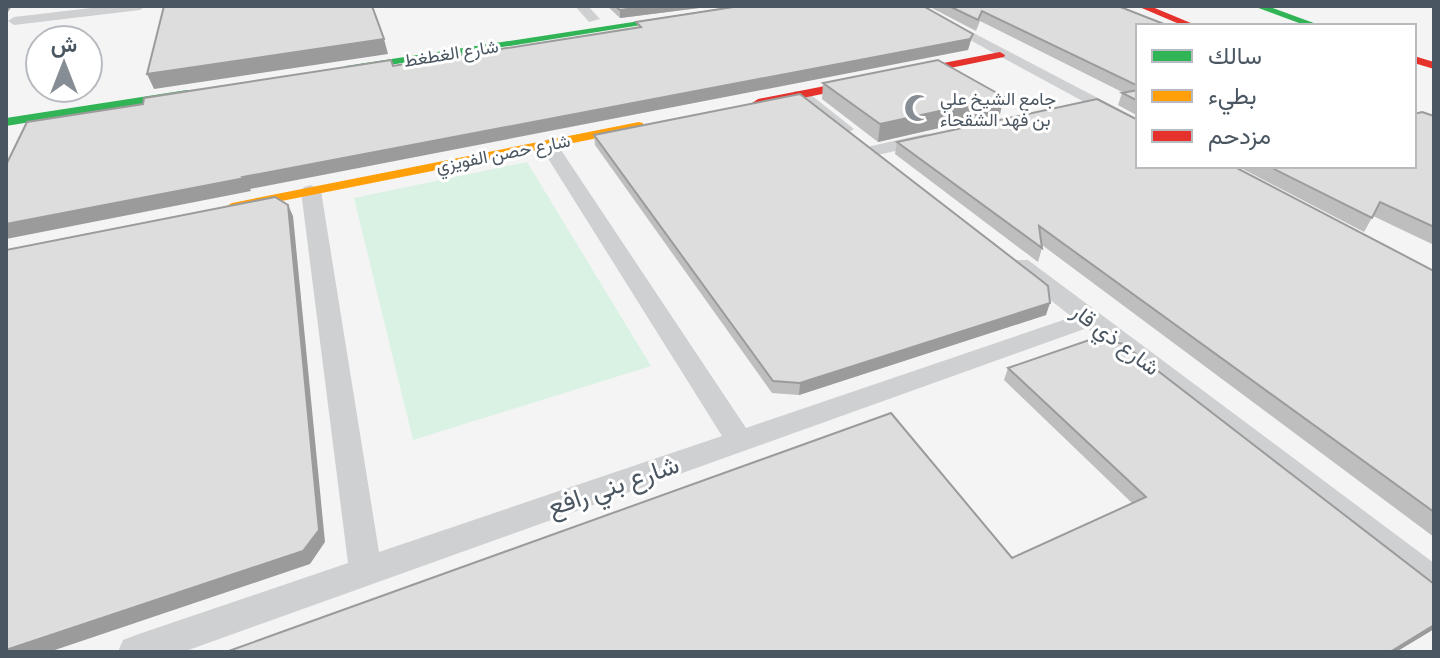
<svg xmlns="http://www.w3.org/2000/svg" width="1440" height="658" font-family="'PT Sans Narrow',Vazirmatn,sans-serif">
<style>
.green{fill:#d9f2e3}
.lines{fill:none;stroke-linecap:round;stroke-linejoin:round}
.street{fill:#ced0d2;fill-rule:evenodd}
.fast{fill:#30b455;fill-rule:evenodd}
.slow{fill:#ff9f0a;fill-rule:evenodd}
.jam{fill:#e5322d;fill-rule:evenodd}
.wall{fill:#bebebf}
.shaded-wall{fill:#9b9b9b}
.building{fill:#ddddde;stroke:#9b9b9b;stroke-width:2}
.labels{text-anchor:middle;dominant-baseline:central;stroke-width:6;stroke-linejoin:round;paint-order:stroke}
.far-street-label{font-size:18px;fill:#4a5661;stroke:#fff}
.far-poi-label{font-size:18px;fill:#4a5661;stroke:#fff;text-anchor:start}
.street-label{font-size:22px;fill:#4a5661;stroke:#fff}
.near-street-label{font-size:26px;fill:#4a5661;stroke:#fff}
</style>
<rect width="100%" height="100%" fill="#f4f4f4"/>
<path class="green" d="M 527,162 L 651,366 L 413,440 L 354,198 Z"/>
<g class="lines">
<g class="street">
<path d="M 108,6 L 146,6 L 140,10 L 14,25 L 8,21 L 14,17 Z"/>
<path d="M 575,6 L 588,6 L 600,19 L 589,22 Z"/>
<path d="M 907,6 L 922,6 L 1138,119 L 1138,131 Z"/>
<path d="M 794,91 L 806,91 L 854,129 L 846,134 L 840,133 L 794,97 Z"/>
<path d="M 925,134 L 931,135 L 931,143 L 873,156 L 864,151 L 867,147 Z"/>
<path d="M 548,139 L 557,144 L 746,428 L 1072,317 L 1012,270 L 1009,265 L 1012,260 L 1028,260 L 1434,563 L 1434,597 L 1422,592 L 1087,328 L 183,652 L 118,652 L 123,640 L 136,635 L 348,563 L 301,191 L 304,187 L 311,185 L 321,191 L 379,552 L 722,436 L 539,144 Z"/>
</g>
<g class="fast">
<path d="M 737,6 L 760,6 L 346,72 L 340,69 L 346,66 Z"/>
<path d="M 1253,6 L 1267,6 L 1322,26 L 1307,26 Z"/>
<path d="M 187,90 L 193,94 L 191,96 L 6,126 L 6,118 Z"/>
</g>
<path class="slow" d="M 639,122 L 643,123 L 643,129 L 232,211 L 225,207 L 232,203 Z"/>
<g class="jam">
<path d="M 1137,6 L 1150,6 L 1198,26 L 1184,26 Z"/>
<path d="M 1000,52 L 1005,55 L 1004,57 L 758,107 L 752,103 L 758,99 Z"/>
<path d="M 1414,56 L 1434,62 L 1434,69 L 1414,63 Z"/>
</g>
</g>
<g class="wall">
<path d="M 607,6 L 715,6 L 620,18 Z"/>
<path d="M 928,6 L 1118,6 L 1138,26 L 1138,116 L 1118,105 L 1122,93 L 1124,93 L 980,21 L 976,31 Z"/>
<path d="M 823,83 L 1000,114 L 878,142 L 822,99 Z"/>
<path d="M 1434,116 L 1434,245 L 1373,216 L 1364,232 L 1237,166 L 1414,166 Z"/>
<path d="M 594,135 L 1046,315 L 799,395 L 772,393 L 595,145 Z"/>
<path d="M 897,142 L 1434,271 L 1434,537 L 1042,245 L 1042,248 L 1038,262 L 895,154 Z"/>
<path d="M 1008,368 L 1434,584 L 1434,629 L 1396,652 L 1012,558 L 1132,503 L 1004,380 Z"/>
</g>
<g class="shaded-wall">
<path d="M 6,6 L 12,6 L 6,15 Z"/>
<path d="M 650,6 L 715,6 L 620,18 L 620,10 Z"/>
<path d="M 973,34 L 968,50 L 250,189 L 251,191 L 6,239 L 6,224 Z"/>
<path d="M 384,39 L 388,54 L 154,89 L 147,74 Z"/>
<path d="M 1004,97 L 1000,114 L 878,142 L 880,124 Z"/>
<path d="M 288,205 L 293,216 L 325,542 L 310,564 L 49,652 L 6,652 Z"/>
<path d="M 1050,303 L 1046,315 L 799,395 L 800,383 Z"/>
<path d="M 1434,625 L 1434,629 L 1396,652 L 1390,652 Z"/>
</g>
<g class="building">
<path d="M 164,6 L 372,6 L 384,39 L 147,74 Z"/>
<path d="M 615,6 L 650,6 L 620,10 Z"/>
<path d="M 740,6 L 923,6 L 973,34 L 970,39 L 243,177 L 245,178 L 6,224 L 6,165 L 27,122 L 143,104 L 144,98 L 391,60 L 393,66 L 641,27 L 636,22 Z"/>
<path d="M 949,6 L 1118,6 L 1169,26 L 1138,26 L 1138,86 L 982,11 L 978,20 Z"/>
<path d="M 938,60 L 1004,97 L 880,124 L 823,83 Z"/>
<path d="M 1138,90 L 1138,101 L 1122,93 Z"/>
<path d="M 800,94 L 1042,281 L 1048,286 L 1050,303 L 800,383 L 773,381 L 594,135 Z"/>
<path d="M 1097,99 L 1138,120 L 1138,166 L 1233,166 L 1434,271 L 1434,512 L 1039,226 L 1042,248 L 897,142 Z"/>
<path d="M 1422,112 L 1434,116 L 1434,227 L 1380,202 L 1372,218 L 1268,166 L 1414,166 L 1414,114 Z"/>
<path d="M 275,197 L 288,205 L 319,530 L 303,551 L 6,650 L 6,250 Z"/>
<path d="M 1095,338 L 1123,344 L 1434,584 L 1434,625 L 1390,652 L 226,652 L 891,413 L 1012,558 L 1146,497 L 1008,368 Z"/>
</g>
<defs>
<g id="mosque-bare" transform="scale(2.16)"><path d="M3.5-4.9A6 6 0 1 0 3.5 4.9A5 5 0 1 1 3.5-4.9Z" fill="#868d94" stroke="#fff" stroke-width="2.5" paint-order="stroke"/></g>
</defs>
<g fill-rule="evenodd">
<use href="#mosque-bare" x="918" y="108"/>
</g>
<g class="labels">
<g class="far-street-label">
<text transform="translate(451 53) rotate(-9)">شارع الغطغط</text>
<text transform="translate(503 153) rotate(-11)">شارع حصن الفويزي</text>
</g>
<g class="far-poi-label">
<text x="940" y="98">جامع الشيخ علي<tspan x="940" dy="21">بن فهد الشقحاء</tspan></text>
</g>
<g class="street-label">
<text transform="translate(1116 339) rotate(37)">شارع ذي قار</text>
</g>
<g class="near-street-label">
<text transform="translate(613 485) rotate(-19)">شارع بني رافع</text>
</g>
</g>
<rect width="1440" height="658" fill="none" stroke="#4a5661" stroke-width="16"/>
<rect x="1136" y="24" width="280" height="144" fill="#ffffff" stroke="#b7bbc0" stroke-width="2"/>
<rect x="1152" y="50" width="40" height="12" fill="#30b455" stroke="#b7bbc0" stroke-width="2"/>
<text x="1208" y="64" font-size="24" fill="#4a5661">سالك</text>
<rect x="1152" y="90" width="40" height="12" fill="#ff9f0a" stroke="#b7bbc0" stroke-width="2"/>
<text x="1208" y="104" font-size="24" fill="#4a5661">بطيء</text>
<rect x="1152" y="130" width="40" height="12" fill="#e5322d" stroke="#b7bbc0" stroke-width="2"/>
<text x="1208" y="144" font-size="24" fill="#4a5661">مزدحم</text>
<g transform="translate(64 64)"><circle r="38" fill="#ffffff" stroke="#b7bbc0" stroke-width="2"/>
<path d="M0-6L14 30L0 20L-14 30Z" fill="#868d94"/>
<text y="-12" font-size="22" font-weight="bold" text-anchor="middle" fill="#4a5661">ش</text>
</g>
</svg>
